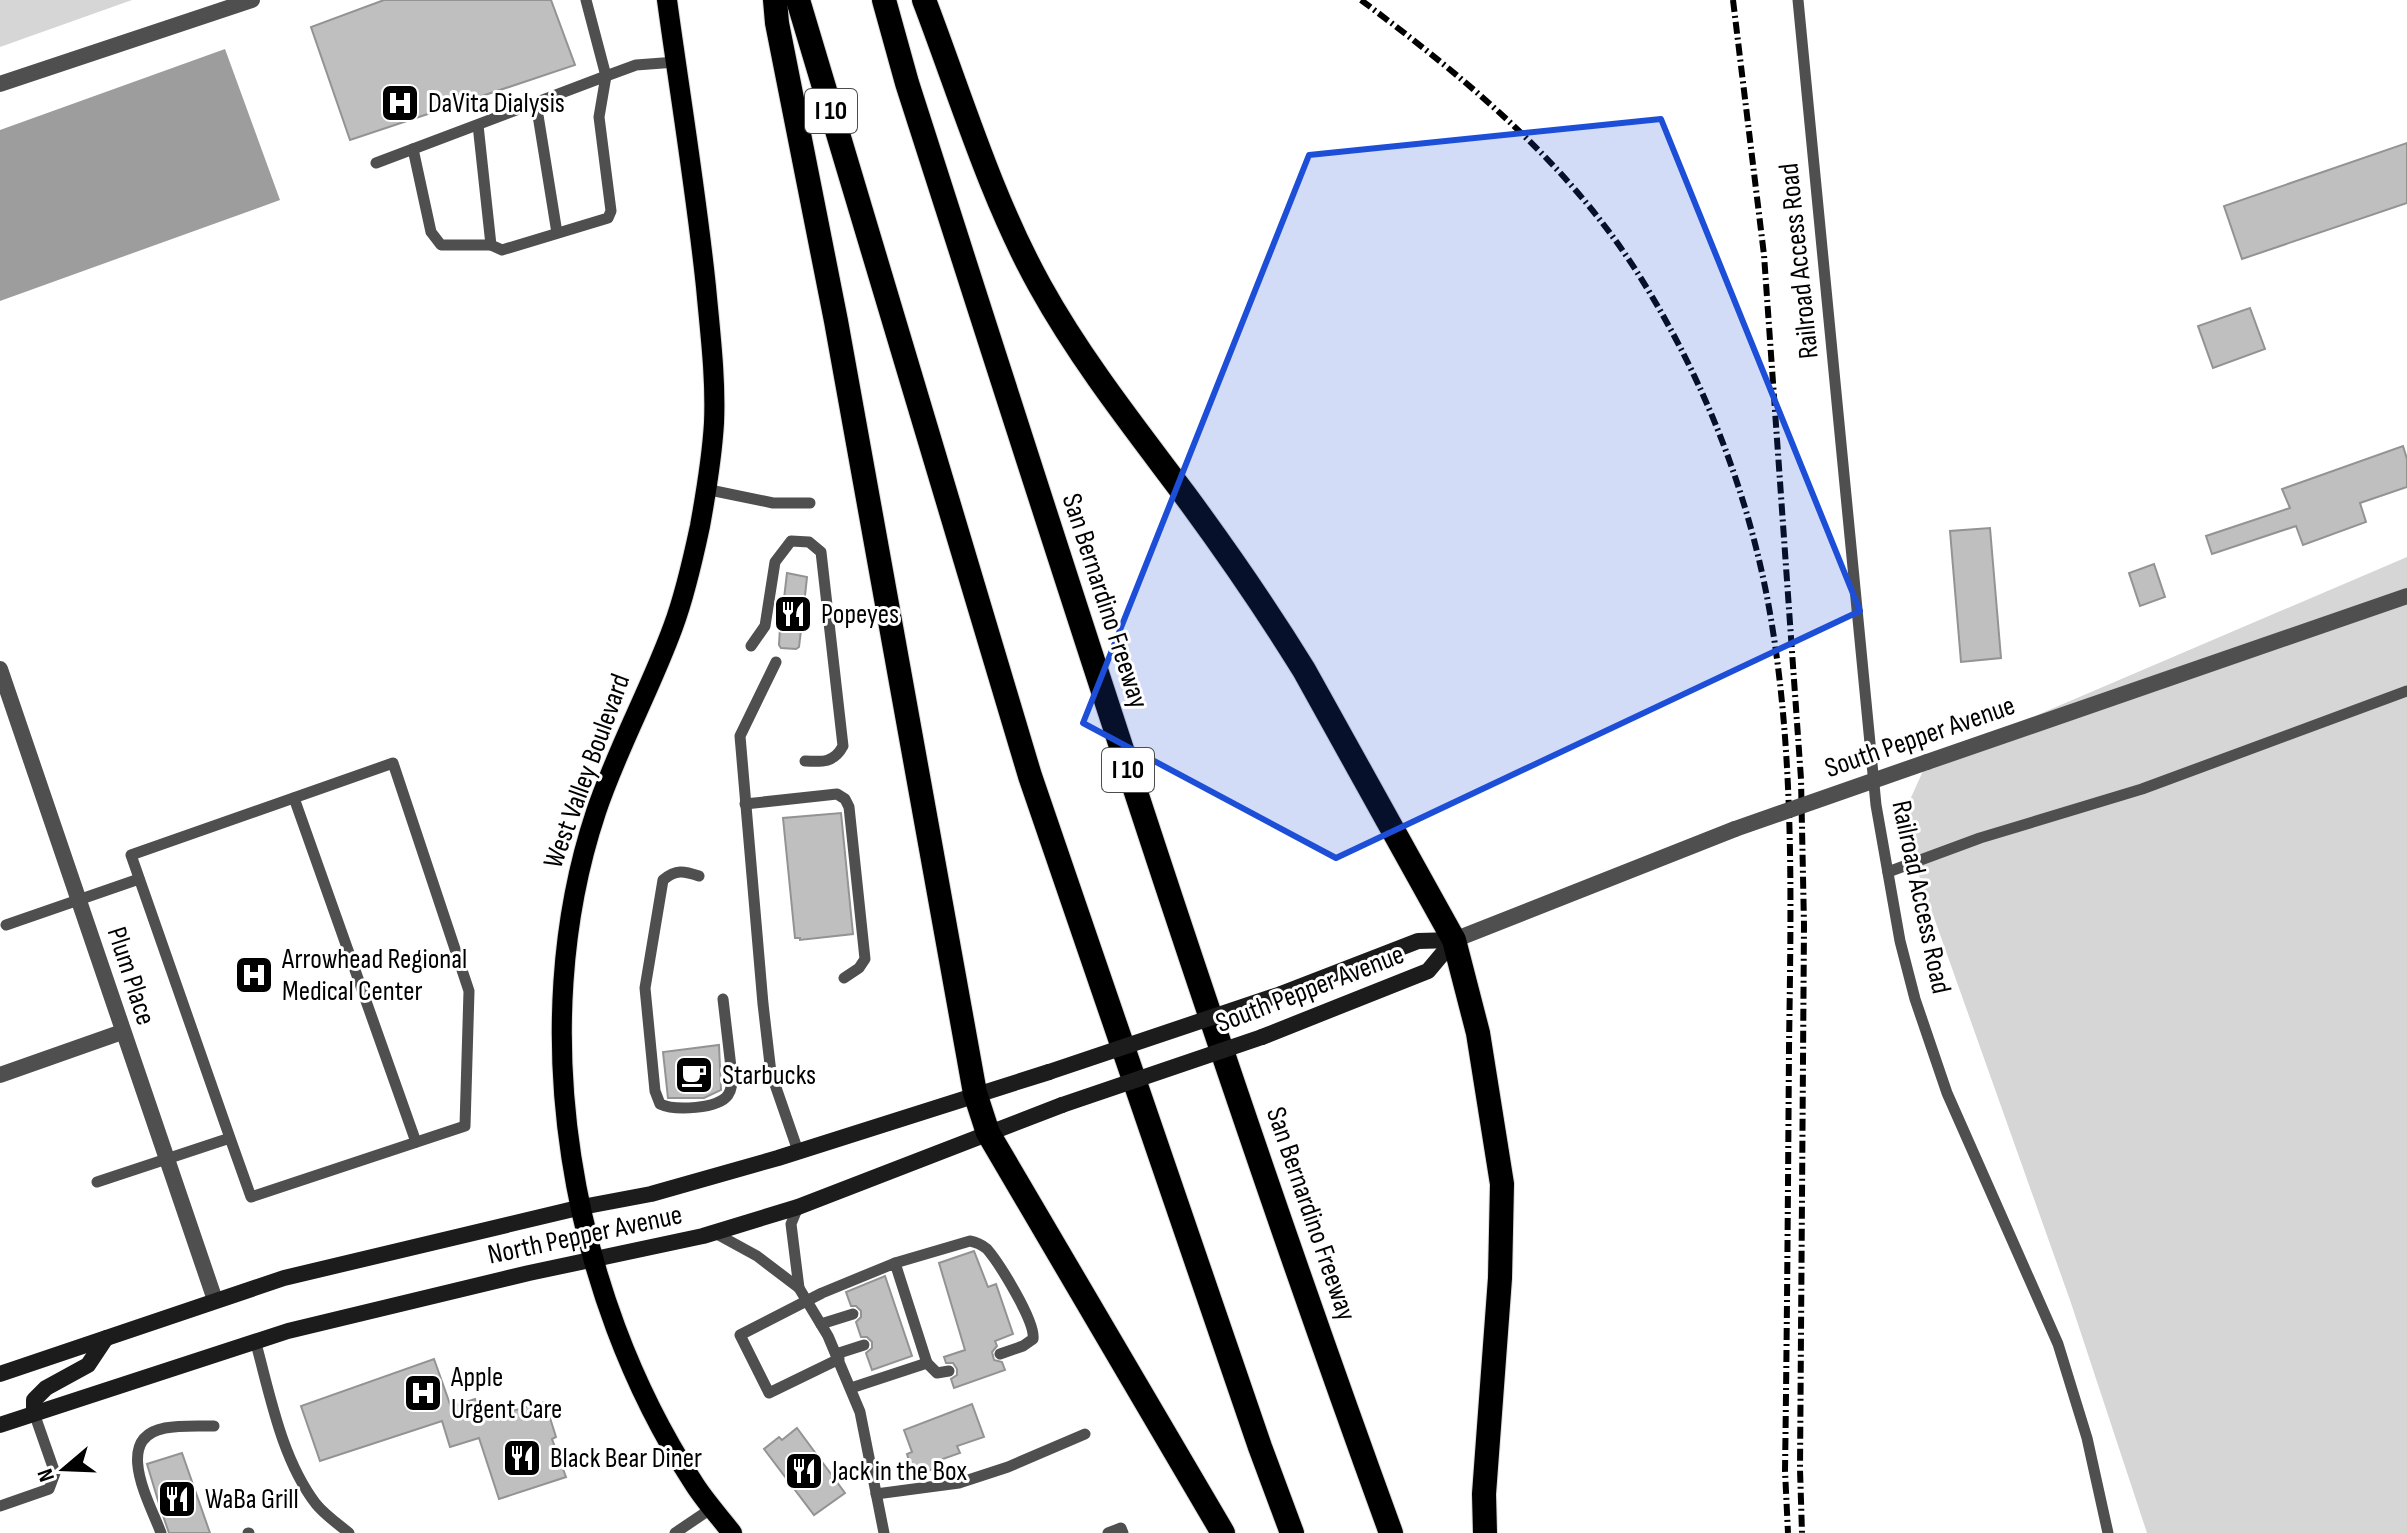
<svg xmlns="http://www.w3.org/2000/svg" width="2407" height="1533" font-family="'Sofia Sans Condensed',sans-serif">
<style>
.green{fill:#d6d6d6}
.water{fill:#9d9d9d}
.building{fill:#bfbfbf;stroke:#939393;stroke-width:2}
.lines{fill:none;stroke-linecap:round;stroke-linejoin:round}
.primary-casing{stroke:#dbdbdb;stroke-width:22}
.motorway-casing{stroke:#dbdbdb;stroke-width:26}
.service{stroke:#4f4f4f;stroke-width:11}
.minor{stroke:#4f4f4f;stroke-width:16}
.tertiary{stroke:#4f4f4f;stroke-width:16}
.secondary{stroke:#1c1c1c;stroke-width:16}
.primary{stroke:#000;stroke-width:20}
.motorway{stroke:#000;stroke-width:24}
.rail{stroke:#000;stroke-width:6;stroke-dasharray:12 4 2 4;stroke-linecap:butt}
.minor-bridge{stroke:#4f4f4f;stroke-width:16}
.secondary-bridge{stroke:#1c1c1c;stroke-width:16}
.marked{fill:#1d4ed8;fill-opacity:0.2;stroke:#1d4ed8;stroke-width:6;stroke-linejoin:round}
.labels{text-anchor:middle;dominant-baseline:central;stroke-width:6;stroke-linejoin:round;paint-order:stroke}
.shield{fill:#fff;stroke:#4c4c4c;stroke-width:2}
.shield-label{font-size:26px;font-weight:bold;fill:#000}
.poi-label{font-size:28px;fill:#000;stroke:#fff;text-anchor:start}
.street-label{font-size:28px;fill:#000;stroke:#fff}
</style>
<rect width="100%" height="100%" fill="#fff"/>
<g class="green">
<path d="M 0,0 L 132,0 L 0,47 Z"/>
<path d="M 2407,557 L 2407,1533 L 2147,1533 L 2071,1303 L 1900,822 L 1927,762 Z"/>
</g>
<path class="water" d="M 225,49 L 280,200 L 0,301 L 0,130 Z"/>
<g class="building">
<path d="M 384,0 L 551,0 L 575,65 L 350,140 L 311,27 Z"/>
<path d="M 2407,143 L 2407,203 L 2242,259 L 2224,206 Z"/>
<path d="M 2250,308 L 2265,349 L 2213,368 L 2198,326 Z"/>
<path d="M 2403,446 L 2407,459 L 2407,487 L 2360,503 L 2366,522 L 2303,545 L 2296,526 L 2212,554 L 2206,536 L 2290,508 L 2282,489 Z"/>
<path d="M 1990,528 L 2001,658 L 1961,662 L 1950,531 Z"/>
<path d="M 2154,564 L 2165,597 L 2140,606 L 2129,573 Z"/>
<path d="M 787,573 L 807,577 L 804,605 L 809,606 L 807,623 L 802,622 L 799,647 L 796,649 L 781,648 L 779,645 L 780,627 L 776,626 L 778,606 L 783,607 Z"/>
<path d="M 841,813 L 853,934 L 800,940 L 800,938 L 795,938 L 783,818 Z"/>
<path d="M 719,1045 L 721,1090 L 704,1098 L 668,1098 L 663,1052 Z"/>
<path d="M 974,1251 L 988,1287 L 996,1284 L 1013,1334 L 995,1341 L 997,1346 L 992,1352 L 994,1360 L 1002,1362 L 1005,1370 L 954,1388 L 951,1379 L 957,1375 L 957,1369 L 953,1363 L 946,1363 L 944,1357 L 965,1350 L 939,1263 Z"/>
<path d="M 885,1276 L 912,1356 L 872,1370 L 866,1353 L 872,1348 L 872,1342 L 867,1337 L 861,1337 L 856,1322 L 861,1317 L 861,1311 L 856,1306 L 851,1306 L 846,1292 Z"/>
<path d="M 434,1359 L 451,1407 L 475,1399 L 482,1419 L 545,1402 L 556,1437 L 552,1439 L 566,1477 L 499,1499 L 479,1438 L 450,1447 L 442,1421 L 320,1461 L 301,1406 Z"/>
<path d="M 972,1404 L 984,1437 L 957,1446 L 960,1453 L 934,1462 L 936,1468 L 914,1476 L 907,1454 L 912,1452 L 904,1430 Z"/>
<path d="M 797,1428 L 845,1493 L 814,1515 L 764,1449 L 779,1437 L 782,1440 Z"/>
<path d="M 182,1453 L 210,1533 L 169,1533 L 160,1507 L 147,1464 Z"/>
</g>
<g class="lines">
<g class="primary-casing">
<path id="primary" d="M 667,0 C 680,95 696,191 706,287 C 710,331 716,378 714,423 C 712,456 706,493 700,526 C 693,559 685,595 673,627 C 650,690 617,749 596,812 C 524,1028 570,1293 693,1482 C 704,1500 719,1516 732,1533"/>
</g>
<g class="motorway-casing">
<g id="motorway">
<path d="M 775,0 L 777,23 L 836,321 L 975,1093 L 988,1133 L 1223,1533"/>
<path d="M 798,0 L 1030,776 L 1260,1447 L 1292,1533"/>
<path d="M 884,0 L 907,83 C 1063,568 1216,1054 1391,1533"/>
<path d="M 924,0 C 960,94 991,198 1040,286 C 1081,360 1134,427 1185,495 C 1227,552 1267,610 1304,670 L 1454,940 L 1478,1033 L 1502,1184 L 1500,1278 L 1484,1494 L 1485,1533"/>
</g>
</g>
<g class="service">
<path d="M 586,0 L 606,76 L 636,65 L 676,62"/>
<path d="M 1798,0 L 1876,805 L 1900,941 L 1915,999 L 1947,1093 L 2058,1344 L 2087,1438 L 2108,1533"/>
<path d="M 536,103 L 557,233"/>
<path d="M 478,125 L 491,245 L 502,250 L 608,218 L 611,211 L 599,117 L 606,76"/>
<path d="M 413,149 L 431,232 L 441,245 L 491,245"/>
<path d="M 376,163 L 606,76"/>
<path d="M 705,489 L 773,503 L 810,503"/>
<path d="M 751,646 L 765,626 L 775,562 L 791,541 L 809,542 L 821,552 L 843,746 C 834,763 822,762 805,761"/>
<path d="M 776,662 L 740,736 L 763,1004 L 771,1073 L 798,1151"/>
<path d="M 294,798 L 416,1142"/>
<path d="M 745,804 L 837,794 L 845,799 L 849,807 L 865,959 L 859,968 L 844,978"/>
<path d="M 1888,872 L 1980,838 L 2142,789 L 2407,691"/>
<path d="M 699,876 C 684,871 676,869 663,880 L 645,988 L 655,1091 L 660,1104 C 675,1111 718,1109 728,1095 C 732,1089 732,1083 732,1076 L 723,999"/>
<path d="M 6,925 L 139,879"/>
<path d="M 97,1182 L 230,1138 L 251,1197 L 465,1126 L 469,991 L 393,763 L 131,855 L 230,1138"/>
<path d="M 798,1207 L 791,1224 L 799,1288"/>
<path d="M 715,1233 L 757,1256 L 799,1288 L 828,1336 L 860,1412 L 884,1533"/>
<path d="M 895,1263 L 970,1241 C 976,1242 982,1245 987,1249 C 999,1263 1036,1322 1033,1339 L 1023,1346 L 1000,1354"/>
<path d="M 821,1324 L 853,1314"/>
<path d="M 255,1340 C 270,1394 281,1458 316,1504 C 325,1515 338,1524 349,1533"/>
<path d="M 836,1354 L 864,1345"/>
<path d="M 839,1359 L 769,1393 L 740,1335 L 822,1293 L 895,1263 L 927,1363 L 851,1388"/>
<path d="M 927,1363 L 937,1373 L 949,1371"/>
<path d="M 876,1494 L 959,1483 L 1008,1467 L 1085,1434"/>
<path d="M 0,1506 L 49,1489 L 55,1473 L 34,1413"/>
<path d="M 161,1533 C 150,1503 112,1438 165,1428 C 180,1425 198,1426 214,1426"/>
<path d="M 248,1533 L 249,1533"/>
<path d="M 675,1533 L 712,1508"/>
<path d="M 1108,1533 L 1121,1528 L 1123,1533"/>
</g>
<g class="minor">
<path d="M 0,669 L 215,1300"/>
<path d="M 1927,762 L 2407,596"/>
<path d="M 1454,940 L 1735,829"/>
<path d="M 0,1075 L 122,1032"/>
</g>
<path class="tertiary" d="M 0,84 L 252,0"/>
<g class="secondary">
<path d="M 1281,994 L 1418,941 L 1454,940"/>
<path d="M 1262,1037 L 1428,971 L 1454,940"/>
<path d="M 0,1374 L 284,1278 L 582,1207 L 651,1194 L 778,1158 L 1049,1072"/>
<path d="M 34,1413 L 34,1400 L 46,1388 L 88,1365 L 106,1338"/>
<path d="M 0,1425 L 288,1331 L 529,1273 L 703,1236 L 798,1207 L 1062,1105"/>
</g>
<use href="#primary" class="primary"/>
<use href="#motorway" class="motorway"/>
<g class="rail">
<path d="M 1361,0 C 1465,78 1566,161 1637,272 C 1701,373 1746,485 1768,602 C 1795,748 1791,900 1789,1048 C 1788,1189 1787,1330 1785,1471 L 1788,1533"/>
<path d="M 1733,0 L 1764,255 L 1801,779 L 1804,925 L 1800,1469 L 1802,1533"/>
</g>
<path class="minor-bridge" d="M 1735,829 L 1927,762"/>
<g class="secondary-bridge">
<path d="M 1049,1072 L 1281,994"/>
<path d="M 1062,1105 L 1262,1037"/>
</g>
</g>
<path class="marked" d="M 1661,119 L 1860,611 L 1336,858 L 1083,723 L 1309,155 Z"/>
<defs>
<g id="hospital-square" transform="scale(2)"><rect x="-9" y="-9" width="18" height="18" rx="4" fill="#000" stroke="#fff"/><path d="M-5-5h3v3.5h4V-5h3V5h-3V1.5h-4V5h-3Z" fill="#fff"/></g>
<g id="restaurant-square" transform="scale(2)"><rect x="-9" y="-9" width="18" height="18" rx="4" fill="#000" stroke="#fff"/><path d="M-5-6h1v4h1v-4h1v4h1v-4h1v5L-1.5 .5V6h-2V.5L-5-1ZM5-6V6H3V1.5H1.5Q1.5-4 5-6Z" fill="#fff"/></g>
<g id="cafe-square" transform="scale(2)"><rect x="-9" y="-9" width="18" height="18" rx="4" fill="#000" stroke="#fff"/><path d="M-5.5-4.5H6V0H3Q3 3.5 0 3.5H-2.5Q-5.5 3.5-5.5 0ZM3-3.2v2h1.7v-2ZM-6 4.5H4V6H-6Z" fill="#fff"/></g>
</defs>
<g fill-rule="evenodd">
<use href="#hospital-square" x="400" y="103"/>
<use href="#restaurant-square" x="793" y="614"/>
<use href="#hospital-square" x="254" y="975"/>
<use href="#cafe-square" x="694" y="1075"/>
<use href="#hospital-square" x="423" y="1393"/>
<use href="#restaurant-square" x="522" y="1458"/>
<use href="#restaurant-square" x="804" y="1471"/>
<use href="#restaurant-square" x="177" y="1499"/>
</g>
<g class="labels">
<g class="shield">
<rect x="805" y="89" width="52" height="44" rx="6"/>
<rect x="1102" y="748" width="52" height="44" rx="6"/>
</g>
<g class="shield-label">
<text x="831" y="111">I 10</text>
<text x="1128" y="770">I 10</text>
</g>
<g class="poi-label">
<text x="428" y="103">DaVita Dialysis</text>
<text x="821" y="614">Popeyes</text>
<text x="282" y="959">Arrowhead Regional<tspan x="282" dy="32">Medical Center</tspan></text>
<text x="722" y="1075">Starbucks</text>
<text x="451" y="1377">Apple<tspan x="451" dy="32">Urgent Care</tspan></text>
<text x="550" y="1458">Black Bear Diner</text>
<text x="832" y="1471">Jack in the Box</text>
<text x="205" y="1499">WaBa Grill</text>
</g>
<g class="street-label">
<text transform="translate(1799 261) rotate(-96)">Railroad Access Road</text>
<text transform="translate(1105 601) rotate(72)">San Bernardino Freeway</text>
<text transform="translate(1920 737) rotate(-19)">South Pepper Avenue</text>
<text transform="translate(587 771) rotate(-70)">West Valley Boulevard</text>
<text transform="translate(1921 897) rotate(78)">Railroad Access Road</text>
<text transform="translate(131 976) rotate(72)">Plum Place</text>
<text transform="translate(1310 989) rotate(-21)">South Pepper Avenue</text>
<text transform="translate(1311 1214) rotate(71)">San Bernardino Freeway</text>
<text transform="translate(585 1235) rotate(-12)">North Pepper Avenue</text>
</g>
</g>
<g transform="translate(64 1469) rotate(251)" stroke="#ffffff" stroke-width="6" paint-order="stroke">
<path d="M0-6L14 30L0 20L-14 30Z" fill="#000000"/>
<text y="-12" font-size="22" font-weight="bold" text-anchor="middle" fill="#000000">N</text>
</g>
</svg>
